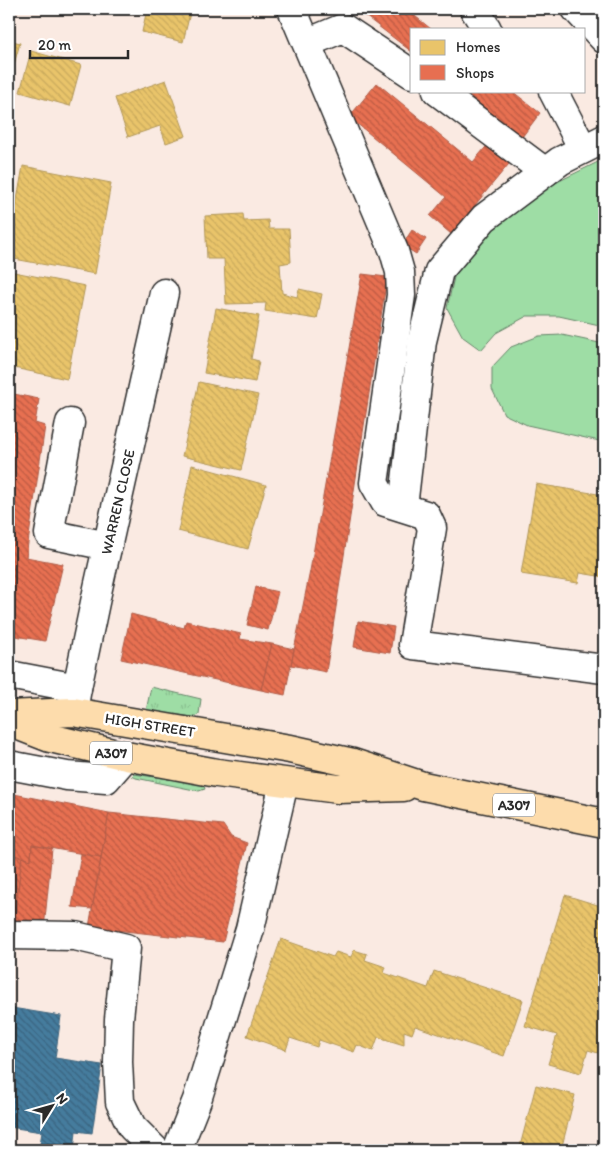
<svg xmlns="http://www.w3.org/2000/svg" width="613" height="1159" font-family="Itim,sans-serif">
<style>
.grass{fill:#9edda5;stroke:#648468}
.park{fill:url(#park-tufts);stroke:#648468}
.homes{fill:url(#homes-back-hatch);stroke:#b09657}
.shops{fill:url(#shops-back-hatch);stroke:#af5b46}
.public{fill:url(#public-back-hatch);stroke:#3d637b}
.lines{fill:none;stroke-linecap:round;stroke-linejoin:round}
.minor-casing{stroke:#2b2b2b;stroke-width:31}
.major-casing{stroke:#2b2b2b;stroke-width:31}
.minor{stroke:#fff;stroke-width:28}
.major{stroke:#fddcac;stroke-width:28}
.labels{text-anchor:middle;dominant-baseline:central;stroke-width:5;stroke-linejoin:round;paint-order:stroke}
.shield{fill:#fff;stroke:#6b6b6b;stroke-width:1}
.shield-label{font-size:14px;font-weight:bold;fill:#2b2b2b}
.street-label{font-size:15px;fill:#2b2b2b;stroke:#fff}
</style>
<defs>
<pattern id="park-tufts" width="24" height="20" patternUnits="userSpaceOnUse" patternTransform="scale(1.25)"><rect width="24" height="20" fill="#9edda5"/><path d="M3 7l-1-3M5 7V3M7 7l1-3M15 17l-1-3M17 17v-4M19 17l1-3" fill="none" stroke="#88be8e"/></pattern>
<pattern id="homes-back-hatch" width="6" height="6" patternUnits="userSpaceOnUse" patternTransform="scale(1.25)"><rect width="6" height="6" fill="#e9c46a"/><path d="M-1 5l2 2M0 0l6 6M5-1l2 2" fill="none" stroke="#c8a95c"/></pattern>
<pattern id="shops-back-hatch" width="6" height="6" patternUnits="userSpaceOnUse" patternTransform="scale(1.25)"><rect width="6" height="6" fill="#e76f51"/><path d="M-1 5l2 2M0 0l6 6M5-1l2 2" fill="none" stroke="#bb5b43"/></pattern>
<pattern id="public-back-hatch" width="6" height="6" patternUnits="userSpaceOnUse" patternTransform="scale(1.25)"><rect width="6" height="6" fill="#457b9d"/><path d="M-1 5l2 2M0 0l6 6M5-1l2 2" fill="none" stroke="#3a6580"/></pattern>
</defs>
<rect width="100%" height="100%" fill="#faeae2"/>
<filter id="ink" filterUnits="userSpaceOnUse"><feTurbulence type="fractalNoise" baseFrequency=".02" numOctaves="2"/><feDisplacementMap in="SourceGraphic" scale="10" xChannelSelector="R" yChannelSelector="G"/><feConvolveMatrix kernelMatrix="1 2 1 2 8 2 1 2 1" color-interpolation-filters="sRGB"/></filter>
<g filter="url(#ink)">
<g class="grass">
<path d="M 604,159 L 604,326 L 559,316 L 527,316 L 496,333 L 481,350 L 463,337 L 447,308 L 455,273 L 495,226 L 531,195 Z"/>
<path d="M 562,335 L 604,344 L 604,442 L 527,425 L 504,414 L 492,389 L 492,367 L 511,347 L 539,336 Z"/>
</g>
<g class="park">
<path d="M 151,687 L 201,699 L 199,714 L 194,717 L 146,711 Z"/>
<path d="M 134,774 L 203,784 L 205,789 L 199,791 L 136,778 L 132,776 Z"/>
</g>
<g class="homes">
<path d="M 147,9 L 191,9 L 183,42 L 142,32 Z"/>
<path d="M 9,40 L 20,43 L 9,82 Z"/>
<path d="M 31,51 L 81,65 L 70,106 L 20,92 Z"/>
<path d="M 166,80 L 186,136 L 166,143 L 160,126 L 128,137 L 115,98 Z"/>
<path d="M 23,166 L 111,183 L 95,274 L 9,258 L 9,245 Z"/>
<path d="M 243,214 L 244,221 L 268,220 L 269,229 L 289,229 L 291,262 L 280,264 L 282,293 L 297,297 L 299,289 L 322,294 L 317,319 L 265,311 L 266,303 L 226,304 L 224,259 L 207,259 L 205,216 Z"/>
<path d="M 9,271 L 85,286 L 67,379 L 9,367 Z"/>
<path d="M 216,308 L 259,316 L 251,359 L 259,361 L 255,382 L 204,373 Z"/>
<path d="M 199,382 L 258,395 L 241,470 L 182,456 Z"/>
<path d="M 192,465 L 266,485 L 248,549 L 178,531 Z"/>
<path d="M 536,484 L 604,495 L 604,577 L 580,573 L 578,583 L 521,574 Z"/>
<path d="M 565,895 L 604,907 L 604,1034 L 598,1053 L 588,1050 L 581,1073 L 548,1064 L 557,1035 L 525,1026 Z"/>
<path d="M 281,939 L 333,957 L 336,952 L 351,957 L 354,950 L 367,954 L 365,960 L 386,967 L 384,973 L 428,988 L 434,971 L 523,1000 L 504,1056 L 415,1026 L 412,1034 L 404,1031 L 404,1045 L 378,1037 L 373,1051 L 357,1045 L 354,1052 L 319,1040 L 317,1047 L 290,1038 L 286,1050 L 247,1036 Z"/>
<path d="M 536,1085 L 575,1095 L 561,1150 L 519,1150 Z"/>
</g>
<g class="shops">
<path d="M 356,9 L 412,9 L 410,12 L 431,29 L 412,29 L 412,52 Z"/>
<path d="M 377,83 L 473,162 L 491,141 L 513,159 L 451,234 L 430,216 L 446,197 L 349,117 Z"/>
<path d="M 463,91 L 512,91 L 540,113 L 522,137 Z"/>
<path d="M 412,230 L 426,239 L 416,254 L 402,245 Z"/>
<path d="M 362,274 L 387,277 L 326,672 L 291,665 L 310,571 Z"/>
<path d="M 9,393 L 39,399 L 35,423 L 45,426 L 26,557 L 63,564 L 45,641 L 9,635 Z"/>
<path d="M 256,587 L 278,592 L 268,630 L 247,625 Z"/>
<path d="M 131,614 L 184,628 L 186,621 L 241,634 L 240,639 L 272,644 L 261,690 L 121,659 Z"/>
<path d="M 358,621 L 394,627 L 390,653 L 354,647 Z"/>
<path d="M 272,644 L 294,649 L 285,695 L 261,690 Z"/>
<path d="M 9,793 L 109,813 L 101,857 L 32,845 L 31,860 L 10,854 Z"/>
<path d="M 109,813 L 223,825 L 231,837 L 247,843 L 223,942 L 89,927 Z"/>
<path d="M 9,842 L 10,854 L 22,857 L 14,923 L 19,921 L 20,928 L 9,928 Z"/>
<path d="M 32,845 L 52,849 L 44,929 L 20,928 L 19,921 L 14,923 L 22,857 L 31,860 Z"/>
<path d="M 81,854 L 101,857 L 92,909 L 72,907 Z"/>
</g>
<path class="public" d="M 12,1008 L 61,1016 L 55,1058 L 102,1065 L 92,1133 L 76,1131 L 74,1150 L 39,1150 L 42,1132 L 9,1127 L 9,1031 Z"/>
<g class="lines">
<g class="minor-casing">
<g id="minor">
<path d="M 292,9 L 394,251 L 400,272 L 401,295 L 374,483 L 385,502 L 426,515 L 432,528 L 413,645 L 604,669"/>
<path d="M 474,9 L 487,29"/>
<path d="M 576,9 L 604,39"/>
<path d="M 307,43 L 343,28 L 412,74"/>
<path d="M 437,91 L 545,172"/>
<path d="M 553,91 L 583,149"/>
<path d="M 70,423 L 49,534 L 108,546"/>
<path d="M 403,507 L 422,341 L 439,271 L 484,218 L 560,161 L 604,139"/>
<path d="M 9,675 L 77,688"/>
<path d="M 73,712 L 77,688 L 98,588 L 164,293"/>
<path d="M 9,765 L 67,776 L 106,779 L 126,756"/>
<path d="M 9,935 L 75,936 L 126,948 L 119,1019 L 118,1062 L 120,1102 L 132,1127 L 155,1150"/>
<path d="M 177,1150 L 197,1100 L 250,929 L 284,783"/>
</g>
</g>
<g class="major-casing">
<g id="major">
<path d="M 9,715 L 73,712 L 290,749 L 353,763 L 423,786 L 604,823"/>
<path d="M 9,722 L 50,738 L 126,756 L 217,773 L 338,789 L 404,787"/>
</g>
</g>
<use href="#minor" class="minor"/>
<use href="#major" class="major"/>
</g>
</g>
<g class="labels">
<g class="shield">
<rect x="90" y="741.5" width="42" height="23" rx="4"/>
<rect x="493" y="793.5" width="42" height="23" rx="4"/>
</g>
<g class="shield-label">
<text x="111" y="753">A307</text>
<text x="514" y="805">A307</text>
</g>
<g class="street-label">
<text transform="translate(118 502) rotate(-77)">WARREN CLOSE</text>
<text transform="translate(150 725) rotate(9)">HIGH STREET</text>
</g>
</g>
<rect width="613" height="1159" fill="none" stroke="#fff" stroke-width="30"/>
<rect x="15" y="15" width="583" height="1129" fill="none" stroke="#2b2b2b" stroke-width="2" filter="url(#ink)"/>
<rect x="410" y="28" width="175" height="65" fill="#ffffff" stroke="#aaaaaa"/>
<rect x="420" y="40" width="25" height="15" fill="#e9c46a" stroke="#aaaaaa"/>
<text x="456" y="52" font-size="15" fill="#2b2b2b">Homes</text>
<rect x="420" y="65" width="25" height="15" fill="#e76f51" stroke="#aaaaaa"/>
<text x="456" y="78" font-size="15" fill="#2b2b2b">Shops</text>
<g transform="translate(52 1106) rotate(53)" stroke="#ffffff" stroke-width="4" paint-order="stroke">
<path d="M0-4L9 19L0 12L-9 19Z" fill="#2b2b2b"/>
<text y="-8" font-size="14" font-weight="bold" text-anchor="middle" fill="#2b2b2b">N</text>
</g>
<path d="M30 50v8h98v-8" fill="none" stroke="#2b2b2b" stroke-width="2.5"/>
<text x="38" y="50" font-size="15" fill="#2b2b2b" stroke="#ffffff" stroke-width="4" paint-order="stroke">20 m</text>
</svg>
